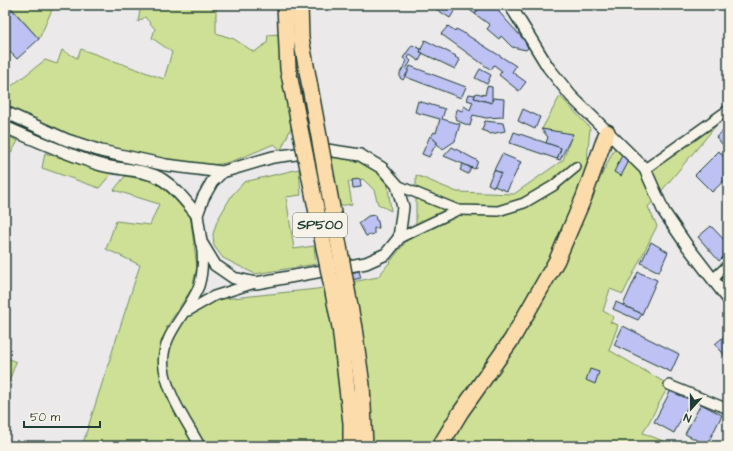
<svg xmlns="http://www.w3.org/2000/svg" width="733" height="451" font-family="'Architects Daughter',sans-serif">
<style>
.green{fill:#cde095;stroke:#768e64}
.building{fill:#bdc1f3;stroke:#1f3d34}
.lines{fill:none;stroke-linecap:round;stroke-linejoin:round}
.minor-casing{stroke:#1f3d34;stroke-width:12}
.tertiary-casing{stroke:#1f3d34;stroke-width:14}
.trunk-casing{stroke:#1f3d34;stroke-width:18}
.minor{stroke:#f7f3e8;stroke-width:9}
.tertiary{stroke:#f7f3e8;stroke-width:11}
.trunk{stroke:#fddcac;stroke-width:15}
.trunk-bridge-casing{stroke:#1f3d34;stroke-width:18;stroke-linecap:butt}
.trunk-bridge{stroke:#fddcac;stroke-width:15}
.labels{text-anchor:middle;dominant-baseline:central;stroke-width:4;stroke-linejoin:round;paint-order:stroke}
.shield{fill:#f7f3e8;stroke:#60746a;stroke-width:1}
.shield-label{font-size:14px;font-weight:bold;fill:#1f3d34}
</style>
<rect width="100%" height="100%" fill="#ebe9ea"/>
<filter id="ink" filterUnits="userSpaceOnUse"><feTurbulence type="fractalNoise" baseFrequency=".025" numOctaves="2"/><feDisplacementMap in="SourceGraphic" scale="8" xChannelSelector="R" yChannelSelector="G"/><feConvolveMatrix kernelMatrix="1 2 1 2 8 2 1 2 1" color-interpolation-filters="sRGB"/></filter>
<g filter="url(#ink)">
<g class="green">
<path d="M 9,5 L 54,5 L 39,39 Z"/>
<path d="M 135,5 L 216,5 L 216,33 L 234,39 L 254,52 L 267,43 L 268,35 L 278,34 L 291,128 L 281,150 L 274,144 C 262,149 232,163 220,164 C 171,170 39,137 5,102 L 5,91 L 45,60 L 57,64 L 62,50 L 77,58 L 81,49 L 164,79 L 172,52 L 152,38 L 155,29 L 145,17 L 138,22 L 140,11 L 134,7 Z"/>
<path d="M 560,96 L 590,128 L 585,182 L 597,185 L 615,147 L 638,168 L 720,121 L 648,207 L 657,226 L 623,294 L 610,289 L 603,311 L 614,317 L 610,322 L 618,325 L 609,350 L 669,385 L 643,433 L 668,443 L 666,446 L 359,446 L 284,443 L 285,446 L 82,446 L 140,265 L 106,249 L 116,221 L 150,225 L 159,204 L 114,190 L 125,176 L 157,182 L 176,198 L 190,215 L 197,267 L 192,288 L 166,328 L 204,301 L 317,289 L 378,277 L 416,229 L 416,175 L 457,192 L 514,194 L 563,160 L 572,135 L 542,129 Z"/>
<path d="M 5,135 L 18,141 L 11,153 L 5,151 Z"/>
<path d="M 45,153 L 111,174 L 99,188 L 42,168 Z"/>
<path d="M 328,156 L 350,157 L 373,167 L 388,186 L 391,211 L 378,204 L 374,190 L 363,179 L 352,182 L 348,181 L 352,204 L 338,206 Z"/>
<path d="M 299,169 L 301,195 L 286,197 L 294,249 L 314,246 L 316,264 L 255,274 L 223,258 L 214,246 L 213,234 L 217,221 L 232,195 L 244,182 Z"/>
<path d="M 5,357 L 16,362 L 5,392 Z"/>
</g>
<g class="building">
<path d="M 5,5 L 8,5 L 39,39 L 17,59 L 9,51 L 5,55 Z"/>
<path d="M 433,5 L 458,5 L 450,18 L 433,7 Z"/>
<path d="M 463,5 L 482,5 L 475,14 Z"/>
<path d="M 482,5 L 494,5 L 500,11 L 499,12 L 525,41 L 528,48 L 526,50 L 512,47 L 501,36 L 499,39 L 487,29 L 490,25 L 475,14 Z"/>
<path d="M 448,26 L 455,31 L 456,29 L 462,32 L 516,66 L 512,72 L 526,82 L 519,91 L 499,75 L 502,71 L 494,65 L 491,70 L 441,34 Z"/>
<path d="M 425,40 L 456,56 L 455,57 L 460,60 L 455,69 L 420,52 Z"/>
<path d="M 412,45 L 421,49 L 420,52 L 423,53 L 419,61 L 410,55 L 408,58 L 411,61 L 406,69 L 409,70 L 403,80 L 400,78 L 400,73 L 407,61 L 403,58 Z"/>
<path d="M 410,66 L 466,87 L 461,98 L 406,77 Z"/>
<path d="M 480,69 L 491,75 L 487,84 L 475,78 Z"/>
<path d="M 487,86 L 492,87 L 492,103 L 474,98 L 476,93 L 485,95 Z"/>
<path d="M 469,94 L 475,95 L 474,98 L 492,103 L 493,98 L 504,99 L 503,117 L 486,118 L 473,115 L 470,126 L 460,122 L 455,118 L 457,109 L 462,111 L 464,106 L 470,110 L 473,102 L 467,100 Z"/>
<path d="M 418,101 L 445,109 L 442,119 L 460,124 L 455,141 L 443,149 L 437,144 L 437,142 L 431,137 L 434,132 L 436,133 L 440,119 L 415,112 Z"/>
<path d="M 523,109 L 540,117 L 535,129 L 518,121 Z"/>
<path d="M 485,121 L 503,123 L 505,131 L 491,134 L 482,130 Z"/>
<path d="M 727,128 L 728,129 L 728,151 L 716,137 Z"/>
<path d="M 541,129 L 573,134 L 560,160 L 557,159 L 561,148 L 546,143 L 548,137 Z"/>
<path d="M 514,132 L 561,148 L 557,159 L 510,143 Z"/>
<path d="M 430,136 L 437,142 L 429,157 L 422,154 Z"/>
<path d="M 452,147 L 478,161 L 475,169 L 444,156 Z"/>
<path d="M 719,151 L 728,162 L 728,177 L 712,192 L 695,175 Z"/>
<path d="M 623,153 L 630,159 L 621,176 L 614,172 Z"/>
<path d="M 502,154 L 521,162 L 507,191 L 494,186 L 501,173 L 494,170 Z"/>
<path d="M 463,164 L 471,168 L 468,174 L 460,170 Z"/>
<path d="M 494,170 L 501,173 L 494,187 L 488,184 Z"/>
<path d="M 360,179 L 361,187 L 353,188 L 352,180 Z"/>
<path d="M 375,215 L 376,220 L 378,221 L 379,228 L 374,228 L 374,234 L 366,236 L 359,223 L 368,216 Z"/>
<path d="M 711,226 L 728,244 L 728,252 L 719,261 L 698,237 Z"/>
<path d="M 651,242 L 668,252 L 659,272 L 641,263 Z"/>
<path d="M 359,271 L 361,278 L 352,280 L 350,273 Z"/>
<path d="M 638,272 L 657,280 L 642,314 L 623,305 Z"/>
<path d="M 616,302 L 642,314 L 638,320 L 613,309 Z"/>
<path d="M 623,326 L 679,354 L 671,372 L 614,345 Z"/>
<path d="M 728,333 L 728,359 L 715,344 Z"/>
<path d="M 590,369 L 599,372 L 595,384 L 586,380 Z"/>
<path d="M 671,390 L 691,400 L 674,433 L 654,422 Z"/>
<path d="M 701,404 L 722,415 L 707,445 L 685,434 Z"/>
</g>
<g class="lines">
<g class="minor-casing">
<g id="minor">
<path d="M 645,169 L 728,110"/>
<path d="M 397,185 L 458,210 L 498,211 L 524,203 L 553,186 L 576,167"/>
<path d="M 399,238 L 458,210"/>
<path d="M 713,279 L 728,265"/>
<path d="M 188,311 L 214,296 L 255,283"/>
<path d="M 669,385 L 728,409"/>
<path d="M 200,446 C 187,422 168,396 164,368 C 159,336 188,314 199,286 C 203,273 203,256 201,243"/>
</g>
</g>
<g class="tertiary-casing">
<g id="tertiary">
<path d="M 510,5 L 548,67 L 571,96 L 645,169 L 664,212 L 688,247 L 728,299"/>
<path d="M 5,112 L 67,140 L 101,151 L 166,165 L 222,172 L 273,157 L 327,150 L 360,155 L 382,168 L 397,185 L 403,207 L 399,238 L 386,254 L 366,263 L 256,283 L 234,278 L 215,265 L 201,242 L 197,215 L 203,198 L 212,182 L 222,172"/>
<path d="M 5,127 C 37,141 68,155 101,165 C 120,170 146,169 163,180 C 177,189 187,203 197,215"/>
</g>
</g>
<g class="trunk-casing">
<path id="trunk" d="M 440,446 L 460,413 L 512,339 L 557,260 L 584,197 L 607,132"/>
</g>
<use href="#minor" class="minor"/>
<use href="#tertiary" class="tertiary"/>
<use href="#trunk" class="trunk"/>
<g class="trunk-bridge-casing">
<g id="trunk-bridge">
<path d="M 285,5 L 288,69 L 340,327 L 351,423 L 351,446"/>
<path d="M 300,5 L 301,38 L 354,328 L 362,385 L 365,446"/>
</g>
</g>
<use href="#trunk-bridge" class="trunk-bridge"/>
</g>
</g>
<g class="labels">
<rect class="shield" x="293" y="213" width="54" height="24" rx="3"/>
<g class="shield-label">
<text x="320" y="225">SP500</text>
</g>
</g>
<rect width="733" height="451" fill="none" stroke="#f7f3e8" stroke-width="20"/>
<rect x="10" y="10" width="713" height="431" fill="none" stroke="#1f3d34" stroke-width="1.5" filter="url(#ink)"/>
<g transform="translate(691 409) rotate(201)" stroke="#f7f3e8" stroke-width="3" paint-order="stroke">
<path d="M0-3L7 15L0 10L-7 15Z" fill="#1f3d34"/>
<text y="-6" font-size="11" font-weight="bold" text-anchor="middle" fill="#1f3d34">N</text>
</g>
<path d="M24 421v6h76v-6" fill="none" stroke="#1f3d34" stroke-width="2"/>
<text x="30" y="421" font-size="12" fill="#1f3d34" stroke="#f7f3e8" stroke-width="3" paint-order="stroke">50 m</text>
</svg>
